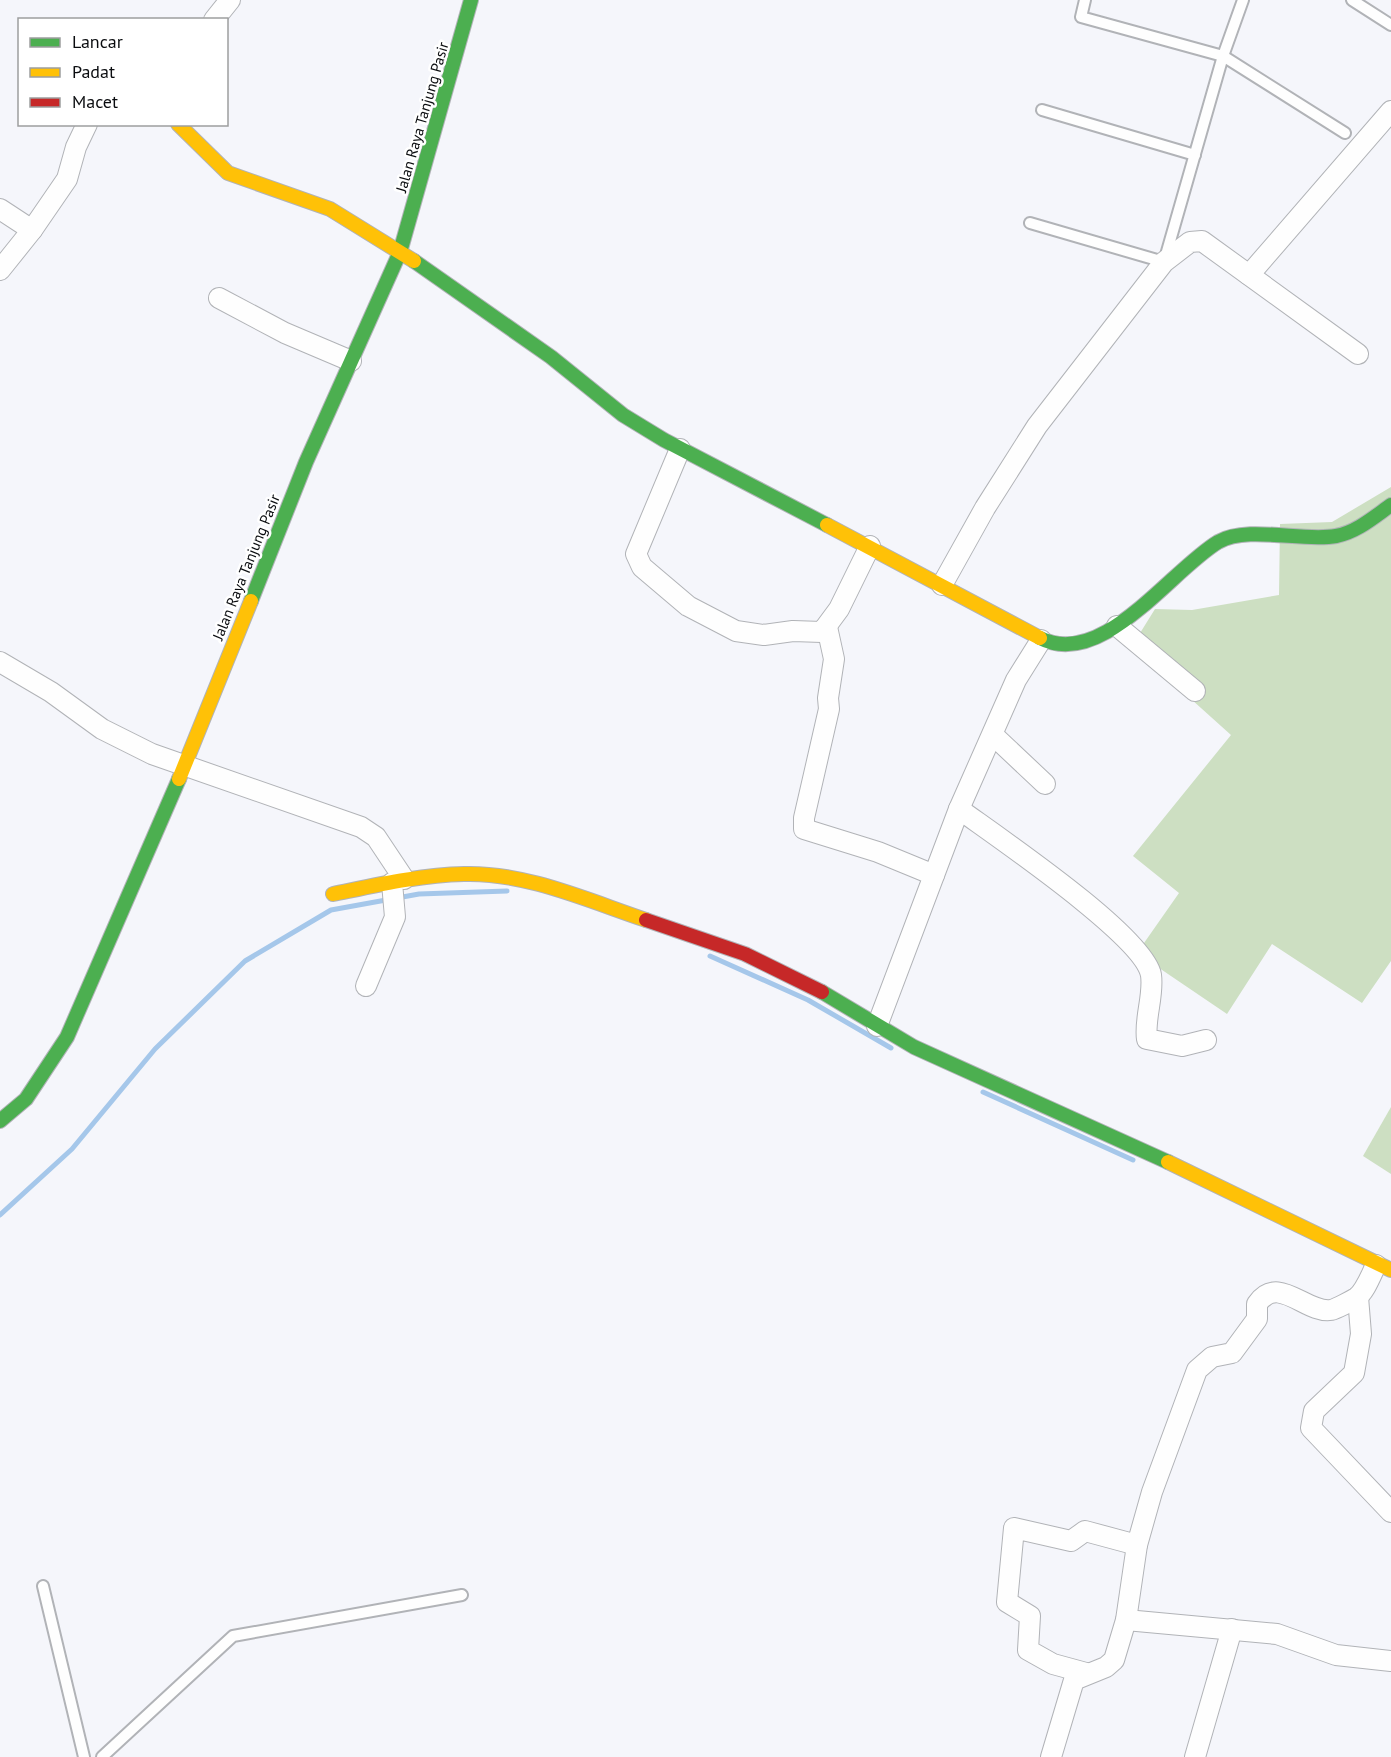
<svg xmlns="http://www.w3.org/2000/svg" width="1391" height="1757" font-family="'PT Sans',sans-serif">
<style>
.forest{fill:#cddfc2}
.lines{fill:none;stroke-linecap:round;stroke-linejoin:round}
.stream{stroke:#a5c7ea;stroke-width:5}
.lane-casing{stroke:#b1b3b7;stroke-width:14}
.street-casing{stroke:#b1b3b7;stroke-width:22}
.fast-casing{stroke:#b1b3b7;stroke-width:16}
.slow-casing{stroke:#b1b3b7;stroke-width:16}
.jam-casing{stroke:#b1b3b7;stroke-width:16}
.lane{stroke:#fefefe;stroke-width:10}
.street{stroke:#fefefe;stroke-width:20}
.fast{stroke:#4caf50;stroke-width:14}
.slow{stroke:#ffc107;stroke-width:14}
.jam{stroke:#c62828;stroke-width:14}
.labels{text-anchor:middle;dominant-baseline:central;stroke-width:5;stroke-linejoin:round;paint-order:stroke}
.street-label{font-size:15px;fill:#0a0c0f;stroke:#fff}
</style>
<rect width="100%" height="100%" fill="#f5f6fb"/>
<g class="forest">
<path d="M 1391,487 L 1391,961 L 1362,1003 L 1272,944 L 1227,1014 L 1137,953 L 1179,893 L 1133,856 L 1231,735 L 1132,646 L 1155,609 L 1192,610 L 1279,595 L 1280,524 L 1332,522 Z"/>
<path d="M 1391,1107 L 1391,1174 L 1363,1156 Z"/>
</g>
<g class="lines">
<g class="stream">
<path d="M 710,956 L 808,1000 L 891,1048"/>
<path d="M 983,1092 L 1133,1160"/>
<path d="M 0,1215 L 72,1149 L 155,1049 L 245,961 L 331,910 L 419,894 L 507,891"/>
</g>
<g class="lane-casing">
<g id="lane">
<path d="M 1085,0 L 1081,17 L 1223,56 L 1345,133"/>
<path d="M 1352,0 L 1391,25"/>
<path d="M 1042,110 L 1195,155"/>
<path d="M 1030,223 L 1164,262 L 1223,56 L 1243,0"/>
<path d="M 43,1586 L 84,1757"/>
<path d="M 102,1757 L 233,1636 L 462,1595"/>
</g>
</g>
<g class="street-casing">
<g id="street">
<path d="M 214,20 L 230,0"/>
<path d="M 0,209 L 32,230"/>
<path d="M 0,270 L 32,230 L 67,179 L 76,147 L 87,124"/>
<path d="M 1249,275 L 1391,111"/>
<path d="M 219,298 L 285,333 L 351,361"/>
<path d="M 680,449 L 636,554 L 642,567 L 688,606 L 736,631 L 764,635 L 793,631 L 822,632 L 839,609 L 870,546"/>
<path d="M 942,585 L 985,508 L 1037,426 L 1164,262 L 1190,242 L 1202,241 L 1358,354"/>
<path d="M 1117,626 L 1195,691"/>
<path d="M 827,627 L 834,659 L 828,698 L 829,709 L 804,818 L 804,829 L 878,852 L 934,875"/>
<path d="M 0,662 L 51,692 L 102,729 L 152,754 L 361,827 L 376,837 L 404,879"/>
<path d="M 993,735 L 1045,784"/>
<path d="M 959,809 C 996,836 1144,936 1151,975 C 1154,996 1144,1019 1147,1039 L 1182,1046 L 1206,1040"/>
<path d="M 366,986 L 395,917 L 392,883"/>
<path d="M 877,1026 L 959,809 L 1016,680 L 1041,640"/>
<path d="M 1358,1297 L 1361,1334 L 1354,1373 L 1314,1411 L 1311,1428 L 1391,1512"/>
<path d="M 1126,1620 L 1277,1634 L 1336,1655 L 1391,1661"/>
<path d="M 1086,1673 L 1053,1664 L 1028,1650 L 1030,1616 L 1007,1602 L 1014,1528 L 1071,1541 L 1085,1531 L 1137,1545"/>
<path d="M 1051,1757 L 1074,1680 L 1106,1667 L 1114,1660 L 1126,1620 L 1137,1545 L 1152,1492 L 1197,1370 L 1212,1357 L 1232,1353 L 1257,1319 L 1257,1304 C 1278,1273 1306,1314 1331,1310 C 1336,1309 1351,1301 1356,1298 C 1365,1292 1371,1275 1376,1265"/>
<path d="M 1195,1757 L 1232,1629"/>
</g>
</g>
<g class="fast-casing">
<g id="fast">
<path d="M 414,261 L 551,357 L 623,415 L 664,440 L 827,525"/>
<path d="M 251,601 L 306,462 L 400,252 L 471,0"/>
<path d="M 1040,638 C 1102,670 1170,571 1218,542 C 1248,525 1302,542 1336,536 C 1357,532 1374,517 1391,505"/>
<path d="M 822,992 L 914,1047 L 1168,1162"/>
<path d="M 0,1121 L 26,1099 L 67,1037 L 179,779"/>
</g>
</g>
<g class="slow-casing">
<g id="slow">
<path d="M 178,124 L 228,173 L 330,209 L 414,261"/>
<path d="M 827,525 L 1040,638"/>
<path d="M 179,779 L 251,601"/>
<path d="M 333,894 C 377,885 420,875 464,874 C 525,872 589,901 646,920"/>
<path d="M 1168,1162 L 1391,1270"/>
</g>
</g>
<g class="jam-casing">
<path id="jam" d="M 646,920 L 745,954 L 822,992"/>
</g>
<use href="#lane" class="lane"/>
<use href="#street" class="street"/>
<use href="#fast" class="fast"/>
<use href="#slow" class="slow"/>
<use href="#jam" class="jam"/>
</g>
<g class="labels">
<g class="street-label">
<text transform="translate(422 117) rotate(-74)">Jalan Raya Tanjung Pasir</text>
<text transform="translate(246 567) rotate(-68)">Jalan Raya Tanjung Pasir</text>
</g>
</g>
<rect x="18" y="18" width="210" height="108" fill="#ffffff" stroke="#9d9e9f" stroke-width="1.5"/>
<rect x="30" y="38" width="30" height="9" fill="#4caf50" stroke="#9d9e9f" stroke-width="1.5"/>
<text x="72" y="48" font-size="18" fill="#0a0c0f">Lancar</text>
<rect x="30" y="68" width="30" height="9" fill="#ffc107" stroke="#9d9e9f" stroke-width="1.5"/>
<text x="72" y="78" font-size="18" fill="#0a0c0f">Padat</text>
<rect x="30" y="98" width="30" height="9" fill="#c62828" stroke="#9d9e9f" stroke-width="1.5"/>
<text x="72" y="108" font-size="18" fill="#0a0c0f">Macet</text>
</svg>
